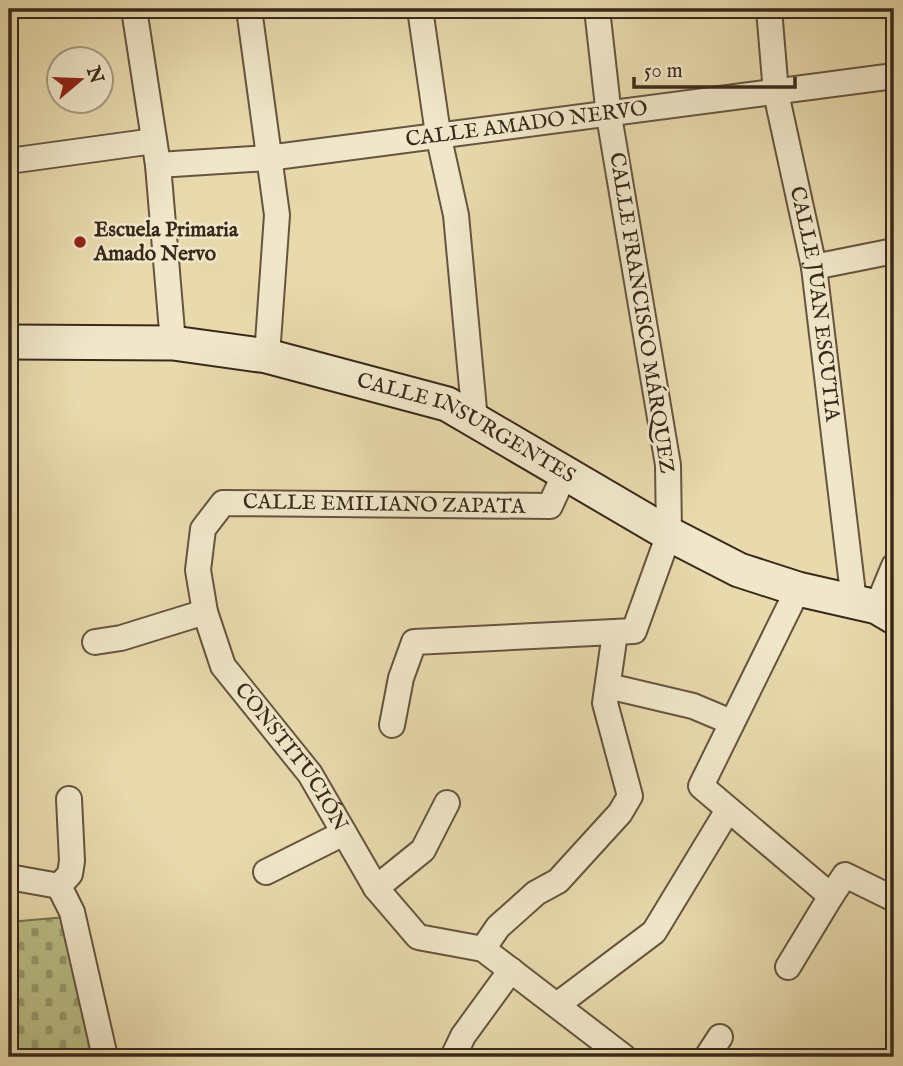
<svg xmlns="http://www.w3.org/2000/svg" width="903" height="1066" font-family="'IM FELL English',serif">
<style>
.cemetery{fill:url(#cemetery-stones);stroke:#7a7450;stroke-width:2}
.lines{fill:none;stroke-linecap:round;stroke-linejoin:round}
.street-casing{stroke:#65553f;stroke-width:28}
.secondary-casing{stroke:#39291a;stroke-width:37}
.street{stroke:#f0e7ca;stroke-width:24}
.secondary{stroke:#f0e7ca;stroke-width:33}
.poi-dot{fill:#8f2418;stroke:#f0e7ca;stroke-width:2.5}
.labels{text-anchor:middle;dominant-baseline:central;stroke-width:5;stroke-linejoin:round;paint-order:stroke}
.street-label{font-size:21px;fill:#39291a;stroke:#f0e7ca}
.poi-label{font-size:21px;font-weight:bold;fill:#39291a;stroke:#f0e7ca;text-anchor:start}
</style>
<defs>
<pattern id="cemetery-stones" width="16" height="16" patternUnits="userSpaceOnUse" patternTransform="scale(1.75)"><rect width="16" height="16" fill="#babe86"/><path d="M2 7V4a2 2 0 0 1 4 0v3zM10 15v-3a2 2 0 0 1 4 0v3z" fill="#989a6d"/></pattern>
</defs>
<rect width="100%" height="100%" fill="#e8daad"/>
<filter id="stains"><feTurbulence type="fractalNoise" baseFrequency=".00286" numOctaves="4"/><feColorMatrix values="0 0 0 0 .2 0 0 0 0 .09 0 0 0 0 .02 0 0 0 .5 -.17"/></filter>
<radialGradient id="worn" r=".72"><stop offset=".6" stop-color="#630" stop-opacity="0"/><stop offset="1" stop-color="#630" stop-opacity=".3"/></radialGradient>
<path class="cemetery" d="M 66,917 L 97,1057 L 9,1057 L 9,922 Z"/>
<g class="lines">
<g class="street-casing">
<g id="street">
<path d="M 134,9 L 158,165 L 173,343"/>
<path d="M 249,9 L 277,215 L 267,356"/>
<path d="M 420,9 L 438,134 L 456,215 L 475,420"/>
<path id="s1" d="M 769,9 L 776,93 L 814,267 L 854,602"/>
<path d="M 9,161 L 154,141"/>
<path id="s2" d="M 158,165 L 268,158 L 894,76"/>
<path d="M 814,267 L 894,251"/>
<path id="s3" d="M 565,473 L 550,506 L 223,503 L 203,529 L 198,570 L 205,612 L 223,666 L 310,774 L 376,888 L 418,937 L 483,949 L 624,1057"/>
<path d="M 798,589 L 701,786 L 831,896 L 845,875 L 894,899"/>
<path d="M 877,607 L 894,566"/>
<path d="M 95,642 L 121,638 L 205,612"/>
<path d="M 608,686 L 693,706 L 731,722"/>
<path d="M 392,725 L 401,678 L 414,642 L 634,631 L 669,534 L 668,465 L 609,116 L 597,9"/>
<path d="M 266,872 L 344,833"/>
<path d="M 9,877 L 59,886"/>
<path d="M 59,886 L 72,912 L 105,1057"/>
<path d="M 59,886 L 70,874 L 72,861 L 69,799"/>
<path d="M 376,888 L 423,850 L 447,803"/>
<path d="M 483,949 L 498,927 L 536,893 L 558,881 L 620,813 L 630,796 L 605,703 L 615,633"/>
<path d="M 788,967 L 831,896"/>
<path d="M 557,1005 L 654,932 L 728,810"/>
<path d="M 453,1057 L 463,1036 L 511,970"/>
<path d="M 707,1057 L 720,1037"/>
</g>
</g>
<g class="secondary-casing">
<g id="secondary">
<path id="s4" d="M 9,342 L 173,343 L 267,356 L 447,404 L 669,534 L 739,570 L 798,589 L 877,607 L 894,617"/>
</g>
</g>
<use href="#street" class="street"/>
<use href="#secondary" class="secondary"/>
</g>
<circle class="poi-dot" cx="80" cy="242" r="7"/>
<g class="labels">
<g class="street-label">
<text stroke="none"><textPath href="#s2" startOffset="371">CALLE AMADO NERVO</textPath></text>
<text stroke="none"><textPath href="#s1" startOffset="299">CALLE JUAN ESCUTIA</textPath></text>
<text transform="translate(641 313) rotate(81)">CALLE FRANCISCO MÁRQUEZ</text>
<text stroke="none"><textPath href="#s4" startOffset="472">CALLE INSURGENTES</textPath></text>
<text transform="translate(384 505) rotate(1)">CALLE EMILIANO ZAPATA</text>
<text stroke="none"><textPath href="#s3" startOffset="651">CONSTITUCIÓN</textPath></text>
</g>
<g class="poi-label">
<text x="94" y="230">Escuela Primaria<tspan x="94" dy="24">Amado Nervo</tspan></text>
</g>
</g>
<rect width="903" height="1066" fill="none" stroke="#e8daad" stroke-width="35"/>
<rect x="10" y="10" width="882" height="1045" fill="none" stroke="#39291a" stroke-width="3.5"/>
<rect x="18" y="18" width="868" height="1031" fill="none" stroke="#39291a" stroke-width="2"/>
<g transform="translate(80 80) rotate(71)"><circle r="33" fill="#f0e7ca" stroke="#a79b84" stroke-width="2"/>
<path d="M0-5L12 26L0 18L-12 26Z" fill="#8f2418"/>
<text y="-10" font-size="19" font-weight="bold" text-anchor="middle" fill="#39291a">N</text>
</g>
<path d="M634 77v10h161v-10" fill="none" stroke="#39291a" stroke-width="3.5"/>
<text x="644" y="77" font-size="21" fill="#39291a" stroke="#f0e7ca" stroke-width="5" paint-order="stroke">50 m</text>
<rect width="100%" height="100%" filter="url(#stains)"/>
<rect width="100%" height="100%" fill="url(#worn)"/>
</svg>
